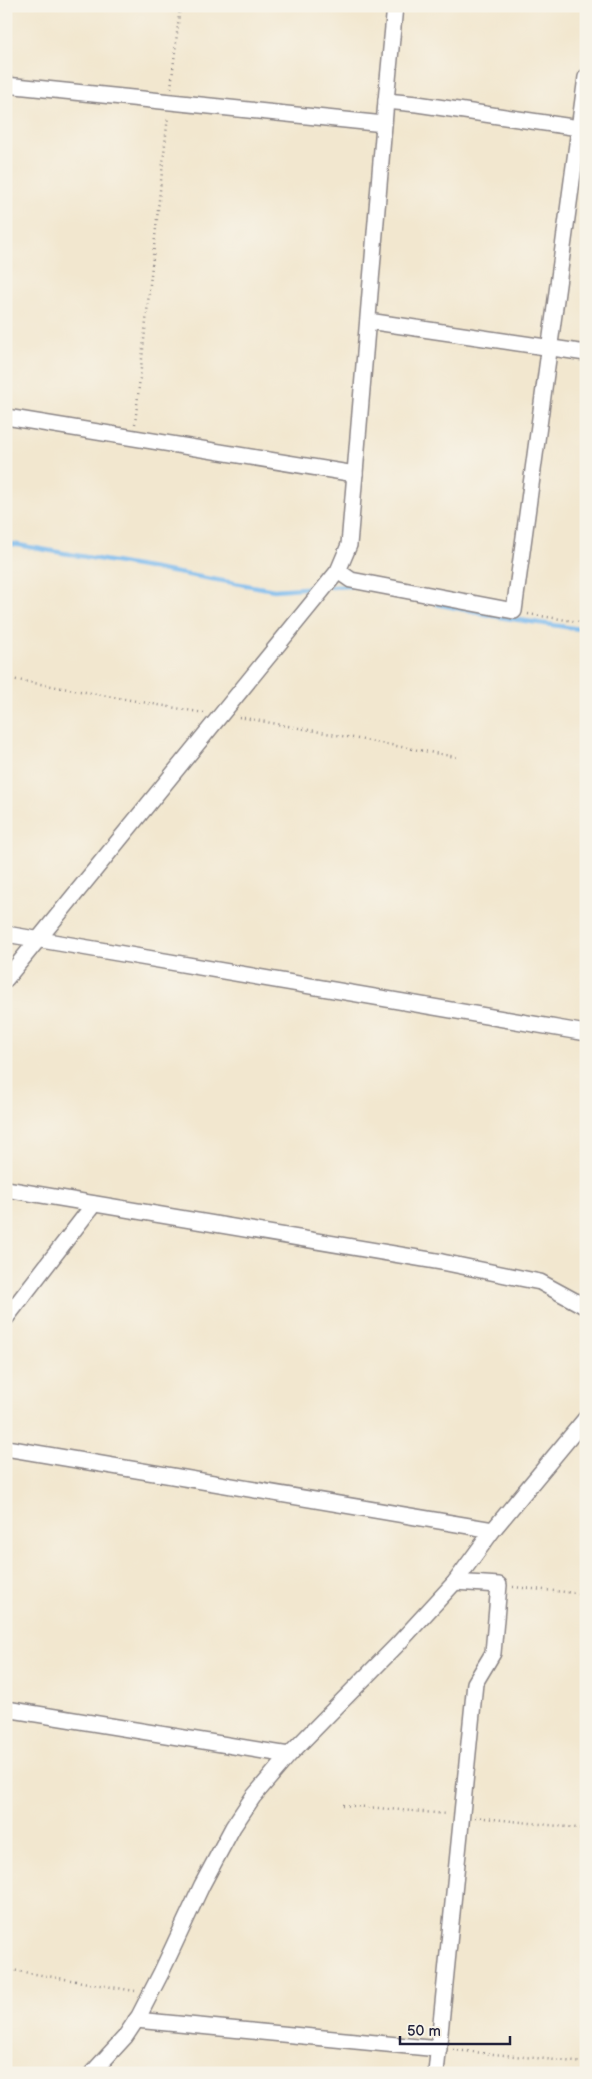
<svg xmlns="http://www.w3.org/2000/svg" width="592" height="2079" font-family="'Balsamiq Sans',sans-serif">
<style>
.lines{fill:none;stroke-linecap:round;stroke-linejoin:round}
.stream{stroke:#7abaee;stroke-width:4.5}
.minor-casing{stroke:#8a8485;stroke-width:18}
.path{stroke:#8a8485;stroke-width:2.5;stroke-dasharray:1 4;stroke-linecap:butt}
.minor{stroke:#fff;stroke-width:15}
</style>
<rect width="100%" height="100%" fill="#f7f3e8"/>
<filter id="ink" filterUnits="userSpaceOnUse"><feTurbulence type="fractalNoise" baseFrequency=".02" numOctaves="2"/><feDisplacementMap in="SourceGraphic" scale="10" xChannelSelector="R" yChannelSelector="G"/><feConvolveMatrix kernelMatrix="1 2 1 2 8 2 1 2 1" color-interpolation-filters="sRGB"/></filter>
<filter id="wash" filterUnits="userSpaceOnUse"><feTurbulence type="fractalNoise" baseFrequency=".0096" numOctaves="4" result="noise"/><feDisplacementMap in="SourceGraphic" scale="20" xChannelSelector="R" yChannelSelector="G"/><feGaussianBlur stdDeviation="1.12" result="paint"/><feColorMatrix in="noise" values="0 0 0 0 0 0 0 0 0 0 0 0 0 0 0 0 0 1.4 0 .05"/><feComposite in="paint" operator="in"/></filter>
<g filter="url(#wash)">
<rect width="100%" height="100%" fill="#f2e7cf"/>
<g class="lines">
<g class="stream">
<path d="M 6,543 L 274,590 L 319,587"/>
<path d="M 331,587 L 351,586"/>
<path d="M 437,604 L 499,617 L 586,630"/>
</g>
</g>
</g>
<g filter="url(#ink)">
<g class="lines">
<g class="minor-casing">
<g id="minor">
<path d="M 6,85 L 384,124"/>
<path d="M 386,101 L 395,6"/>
<path d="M 368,321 L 586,353"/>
<path d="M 6,417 L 355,474"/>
<path d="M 338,571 L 351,580 L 514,611 L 586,77"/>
<path d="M 6,934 L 586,1033"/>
<path d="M 6,979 L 338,571 L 349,545 L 386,101 L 417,104 L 586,129"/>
<path d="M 6,1189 L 442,1262 L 540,1282 L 586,1307"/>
<path d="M 6,1318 L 94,1204"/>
<path d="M 6,1448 L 493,1530"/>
<path d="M 6,1709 L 289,1755"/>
<path d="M 136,2020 L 439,2049"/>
<path d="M 92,2073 L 125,2037 L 139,2016 L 161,1973 L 202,1885 L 233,1827 L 253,1797 L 289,1755 L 397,1645 L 455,1582 L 493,1530 L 586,1418"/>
<path d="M 436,2073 L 475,1683 L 493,1653 L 499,1585 L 455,1582"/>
</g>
</g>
<g class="path">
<path d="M 171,88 L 180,6"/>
<path d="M 135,424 L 168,116"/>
<path d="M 528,614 L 586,623"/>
<path d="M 6,678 L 204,713"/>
<path d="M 239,717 L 456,757"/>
<path d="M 513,1587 L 586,1594"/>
<path d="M 343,1805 L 447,1814"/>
<path d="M 475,1817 L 586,1829"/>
<path d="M 6,1969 L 135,1991"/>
<path d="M 453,2050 L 586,2063"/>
</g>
<use href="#minor" class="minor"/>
</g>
</g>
<rect width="592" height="2079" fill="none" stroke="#f7f3e8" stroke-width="25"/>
<path d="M400 2036v8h110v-8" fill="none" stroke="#22223b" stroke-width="2.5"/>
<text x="407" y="2036" font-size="15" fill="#22223b" stroke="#f7f3e8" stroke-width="4" paint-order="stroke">50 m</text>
</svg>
